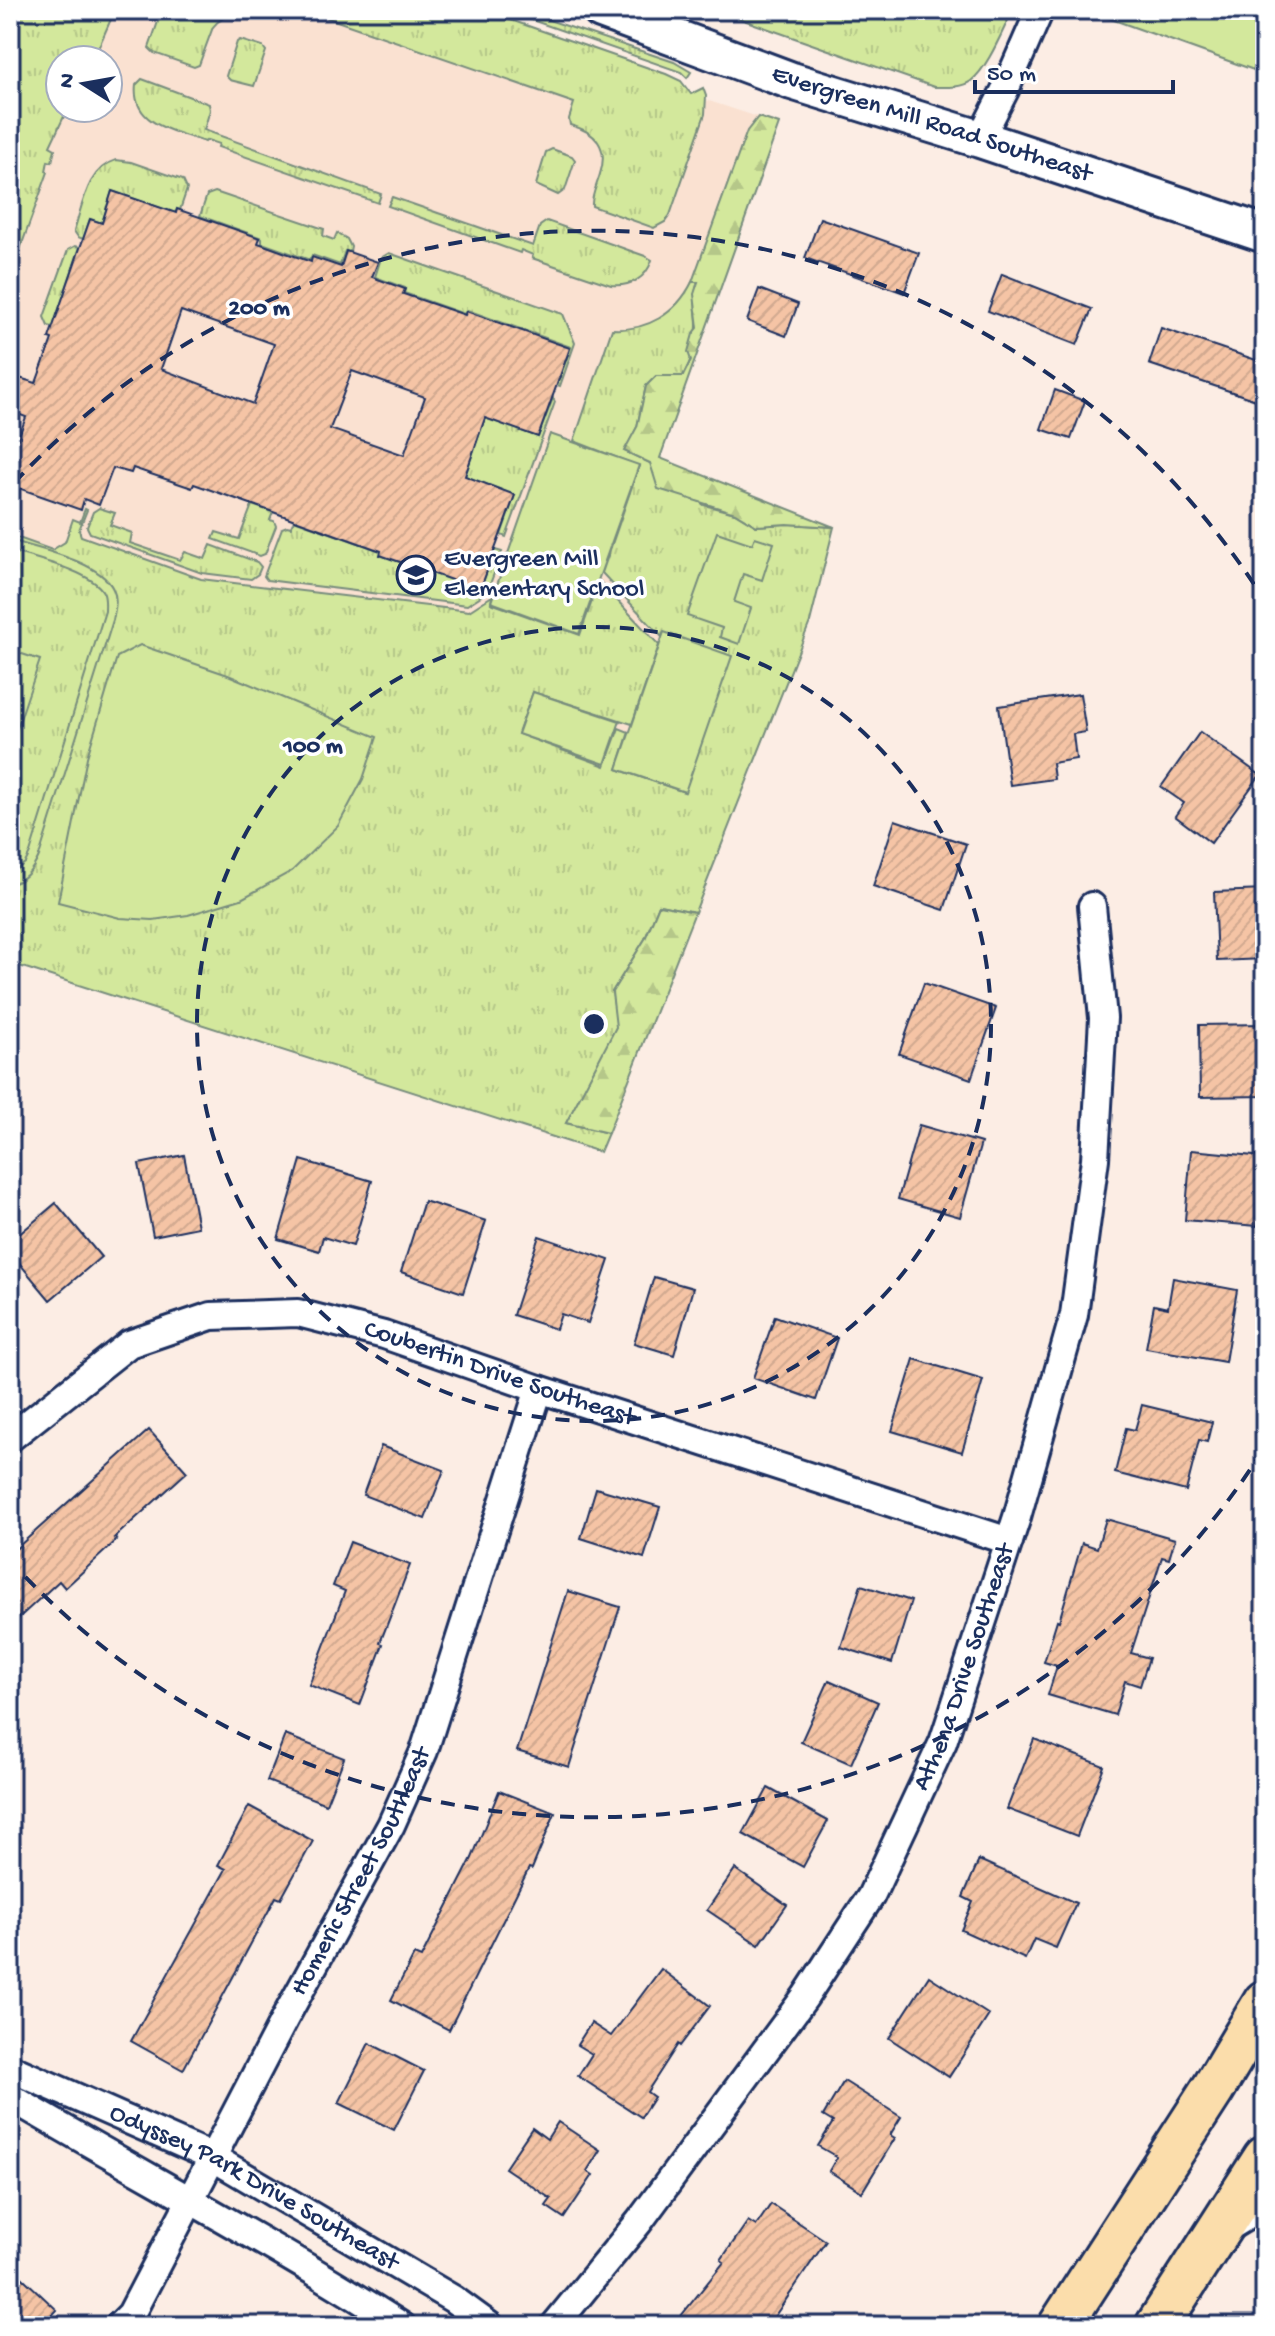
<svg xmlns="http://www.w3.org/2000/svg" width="1275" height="2336" font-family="'Gochi Hand',sans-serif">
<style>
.built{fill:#fae1d1;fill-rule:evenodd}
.grass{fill:url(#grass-tufts);stroke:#778c7d;stroke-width:2}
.forest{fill:url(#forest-firs);stroke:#778c7d;stroke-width:2}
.green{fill:#d3e89c;stroke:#778c7d;stroke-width:2}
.building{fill:url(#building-hatch);stroke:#1b2f5e;stroke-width:2;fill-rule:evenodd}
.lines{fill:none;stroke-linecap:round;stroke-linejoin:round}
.minor-casing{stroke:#1b2f5e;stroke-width:32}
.tertiary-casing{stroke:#1b2f5e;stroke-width:38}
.secondary-casing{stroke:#1b2f5e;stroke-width:42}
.primary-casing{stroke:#1b2f5e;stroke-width:48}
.minor{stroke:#fff;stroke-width:26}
.tertiary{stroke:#fff;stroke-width:32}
.secondary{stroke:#fff;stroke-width:36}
.primary{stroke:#fbddab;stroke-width:42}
.ring{fill:none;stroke:#1b2f5e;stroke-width:4;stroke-dasharray:14 10}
.labels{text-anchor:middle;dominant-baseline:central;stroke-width:7;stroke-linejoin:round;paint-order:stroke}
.street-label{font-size:26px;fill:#1b2f5e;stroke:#fff}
.poi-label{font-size:26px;fill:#1b2f5e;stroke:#fff;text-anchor:start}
.centre{fill:#1b2f5e;stroke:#fff;stroke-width:4}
.ring-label{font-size:24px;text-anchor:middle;font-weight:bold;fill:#1b2f5e;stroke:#fff;stroke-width:7;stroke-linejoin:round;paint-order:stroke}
</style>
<defs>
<pattern id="grass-tufts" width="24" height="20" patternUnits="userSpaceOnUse" patternTransform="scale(2)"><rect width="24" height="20" fill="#d3e89c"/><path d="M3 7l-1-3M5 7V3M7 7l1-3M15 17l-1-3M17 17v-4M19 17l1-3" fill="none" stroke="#b5c789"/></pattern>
<pattern id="forest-firs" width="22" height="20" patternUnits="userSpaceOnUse" patternTransform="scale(2)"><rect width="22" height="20" fill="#d3e89c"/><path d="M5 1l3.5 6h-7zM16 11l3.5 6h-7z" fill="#b5c789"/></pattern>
<pattern id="building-hatch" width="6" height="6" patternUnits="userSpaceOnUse" patternTransform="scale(2)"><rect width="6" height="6" fill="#f5c4a5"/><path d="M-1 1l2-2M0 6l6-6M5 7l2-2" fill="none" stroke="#d1a990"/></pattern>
</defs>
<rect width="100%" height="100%" fill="#fcede4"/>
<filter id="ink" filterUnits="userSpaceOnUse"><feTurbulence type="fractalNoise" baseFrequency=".0125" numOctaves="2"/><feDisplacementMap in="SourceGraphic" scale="16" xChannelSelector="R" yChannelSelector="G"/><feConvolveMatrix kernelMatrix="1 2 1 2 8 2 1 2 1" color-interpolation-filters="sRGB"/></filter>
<g filter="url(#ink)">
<path class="built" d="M 10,10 L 432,10 L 779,124 L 660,458 L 834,527 L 810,622 L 600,1152 L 10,963 ZM 60,60 L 108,60 L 108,108 L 60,108 Z"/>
<g class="grass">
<path d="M 10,10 L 115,10 L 93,60 L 60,60 L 60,108 L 68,108 L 50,146 L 55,149 L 52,162 L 48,161 L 46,171 L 48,172 L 10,277 Z"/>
<path d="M 162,10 L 246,10 C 233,15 222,15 213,27 L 199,65 L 194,67 L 154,53 L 149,48 Z"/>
<path d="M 305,10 L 482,10 L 666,74 L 681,81 L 691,94 L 703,88 L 706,96 L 705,114 L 670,215 L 665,222 L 654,228 L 592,206 C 591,196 597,185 600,174 C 609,147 596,132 570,125 L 569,119 L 574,103 Z"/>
<path d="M 503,10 L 519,10 L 674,62 L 691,72 L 687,78 L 681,72 Z"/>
<path d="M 715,10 L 1013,10 C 1003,29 988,68 971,81 C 962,88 945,87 934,87 Z"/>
<path d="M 240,40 L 263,47 L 266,51 L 254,86 L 230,80 L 226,76 L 237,42 Z"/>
<path d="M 142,79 L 209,104 L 210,110 L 204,130 L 381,194 L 378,203 L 218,147 L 219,144 L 207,140 L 205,142 C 177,132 131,125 136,85 Z"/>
<path d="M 552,149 L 572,156 L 575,160 L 565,190 L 558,195 L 536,185 L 546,152 Z"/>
<path d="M 116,160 L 131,162 L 183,180 L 187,189 L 180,210 L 177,209 L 175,213 L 112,191 L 102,223 L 90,219 L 83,239 L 78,237 L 74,231 C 83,204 87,169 116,160 Z"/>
<path d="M 215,192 L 324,229 L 323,236 L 334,240 L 337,233 L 347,239 L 351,247 L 350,252 L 345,251 L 340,265 L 312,255 L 310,260 L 262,243 L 262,238 L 200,216 L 207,195 Z"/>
<path d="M 392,197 L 533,246 L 540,226 L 547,221 L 645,256 L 652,260 C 646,279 630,287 611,285 L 532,258 L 533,255 L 521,250 L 520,253 L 388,206 Z"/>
<path d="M 75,246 L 80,247 L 53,327 L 48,326 L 44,317 L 68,250 Z"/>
<path d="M 389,253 L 563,314 L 575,343 L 560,386 L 557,385 L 571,347 L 467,310 L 464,314 L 404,293 L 405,288 L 375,277 L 381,258 Z"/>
<path d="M 698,281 C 692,299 697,308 697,326 C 697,344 691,361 683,376 L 656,376 L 646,386 L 637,427 L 625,451 L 650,463 L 704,505 L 735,513 L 756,526 L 787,524 L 834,527 L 810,622 L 695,912 L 659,905 L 645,939 L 612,992 L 617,1027 L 566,1123 L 608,1133 L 600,1152 L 10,963 L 10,535 L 52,550 L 65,542 L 73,519 L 80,522 L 85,509 L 87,510 L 79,530 L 81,536 L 201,579 L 469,611 L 492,596 L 491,603 L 580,635 L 599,581 L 659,645 L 632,724 L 533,692 L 518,734 L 605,766 L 619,728 L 629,732 L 617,769 L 684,792 L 663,633 L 662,637 L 602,573 L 639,466 L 574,441 L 612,329 C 647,331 676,314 692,282 Z"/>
<path d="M 553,398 L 555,402 L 506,537 L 501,535 L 515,495 L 465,476 L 485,418 L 538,437 Z"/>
<path d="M 252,505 L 273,512 L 270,520 L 274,521 L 276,526 L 265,554 L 260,556 L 213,539 L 216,532 L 239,539 Z"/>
<path d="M 99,508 L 115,513 L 110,525 L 132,533 L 130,543 L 180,560 L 185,552 L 205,559 L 211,545 L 257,562 L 261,567 L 258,574 L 251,579 L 202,573 L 90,533 L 87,527 L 93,512 Z"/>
<path d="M 294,520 L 381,551 L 381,555 L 480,590 L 495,550 L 502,552 L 487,592 L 467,605 L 267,580 L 264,576 L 282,528 L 287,526 L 291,527 Z"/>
</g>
<g class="forest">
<path d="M 758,117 L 779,124 L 660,458 L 834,527 L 787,524 L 757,526 L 735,513 L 658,489 L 650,463 L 624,451 L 637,427 L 646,386 L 656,376 L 683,376 L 691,360 L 688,352 L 693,334 L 698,328 L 694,294 L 698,282 L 692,282 L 747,131 Z"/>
<path d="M 659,905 L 695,912 L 608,1133 L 566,1123 L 616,1027 L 612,992 L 645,939 Z"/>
</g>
<g class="green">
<path d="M 1086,10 L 1265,10 L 1265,74 Z"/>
<path d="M 550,434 L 639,465 L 579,634 L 491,602 Z"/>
<path d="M 717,532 L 752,544 L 755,537 L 774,543 L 762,580 L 743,574 L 734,602 L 751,608 L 739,644 L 720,637 L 722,628 L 687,616 Z"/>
<path d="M 10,540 C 38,549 100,561 113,589 C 118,599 115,610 113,620 L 39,856 C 33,870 25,881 10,884 L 10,874 L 25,863 L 30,853 L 105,611 C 105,605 106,597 103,592 C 92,571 32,558 10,551 Z"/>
<path d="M 664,632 L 732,656 L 685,792 L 617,769 Z"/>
<path d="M 140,645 L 228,675 L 377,737 L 363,779 L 338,826 L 292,871 L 241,899 L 188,915 L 153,920 L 120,918 L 58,902 L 87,757 L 117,657 Z"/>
<path d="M 10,650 L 40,660 L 10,749 Z"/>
<path d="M 533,692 L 620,721 L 605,764 L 518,734 Z"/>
</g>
<g class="building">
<path d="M 112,191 L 176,213 L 177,209 L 260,238 L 258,243 L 311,262 L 312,257 L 341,267 L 346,251 L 378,262 L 372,277 L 405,289 L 403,294 L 465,315 L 466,311 L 570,348 L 538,437 L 485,418 L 465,476 L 515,495 L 480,590 L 380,555 L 381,551 L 273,512 L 194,484 L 192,488 L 133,468 L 131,473 L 113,468 L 99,505 L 84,499 L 81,510 L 10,485 L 10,460 L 26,417 L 10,411 L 10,396 L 16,377 L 36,383 L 52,339 L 49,338 L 90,219 L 102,223 ZM 181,311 L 274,344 L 253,404 L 161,369 ZM 352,371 L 425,397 L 404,455 L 330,429 Z"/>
<path d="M 820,218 L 919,253 L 904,293 L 805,258 Z"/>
<path d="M 1002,274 L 1092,309 L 1077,345 L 988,311 Z"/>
<path d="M 759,289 L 798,304 L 786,336 L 747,321 Z"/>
<path d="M 1161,328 L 1265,363 L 1265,403 L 1149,364 Z"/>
<path d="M 1055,390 L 1085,401 L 1071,439 L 1041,429 Z"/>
<path d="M 1080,694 L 1086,732 L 1073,734 L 1076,759 L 1052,763 L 1054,779 L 1010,785 L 999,706 Z"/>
<path d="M 1200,732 L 1260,775 L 1211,843 L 1175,816 L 1184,803 L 1161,787 Z"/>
<path d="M 895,820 L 966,844 L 944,910 L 873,886 Z"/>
<path d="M 1265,890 L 1265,959 L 1217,961 L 1214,892 Z"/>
<path d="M 924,983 L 996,1008 L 971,1079 L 899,1054 Z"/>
<path d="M 1265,1024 L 1265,1096 L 1200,1097 L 1199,1025 Z"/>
<path d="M 919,1125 L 981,1143 L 960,1217 L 898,1199 Z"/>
<path d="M 1191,1150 L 1264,1157 L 1257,1226 L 1185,1220 Z"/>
<path d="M 184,1155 L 198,1227 L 153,1236 L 139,1164 Z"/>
<path d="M 301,1160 L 372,1181 L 353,1246 L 323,1237 L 319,1251 L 278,1239 Z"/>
<path d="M 424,1201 L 486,1221 L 463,1293 L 401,1272 Z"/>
<path d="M 56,1203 L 101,1257 L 50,1300 L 10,1252 L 10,1242 Z"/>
<path d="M 539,1236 L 609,1260 L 588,1323 L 561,1314 L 556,1329 L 513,1315 Z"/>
<path d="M 654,1277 L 693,1288 L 674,1355 L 634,1343 Z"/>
<path d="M 1173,1278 L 1237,1290 L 1225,1362 L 1146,1348 L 1154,1305 L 1168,1308 Z"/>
<path d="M 775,1316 L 837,1338 L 816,1400 L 753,1378 Z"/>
<path d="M 914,1359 L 983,1380 L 962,1452 L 892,1431 Z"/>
<path d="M 1142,1405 L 1212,1422 L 1207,1442 L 1199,1440 L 1186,1491 L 1115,1473 L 1126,1428 L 1135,1430 Z"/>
<path d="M 149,1430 L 187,1472 L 114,1538 L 117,1540 L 65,1588 L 59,1581 L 10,1626 L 10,1554 Z"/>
<path d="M 381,1446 L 444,1470 L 425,1519 L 363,1495 Z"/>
<path d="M 596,1488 L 660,1507 L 644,1558 L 581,1538 Z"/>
<path d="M 1106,1519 L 1175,1539 L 1169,1559 L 1162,1557 L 1131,1653 L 1149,1658 L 1140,1686 L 1125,1681 L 1115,1715 L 1048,1695 L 1057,1666 L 1044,1662 L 1057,1620 L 1059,1621 L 1082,1543 L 1097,1548 Z"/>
<path d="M 350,1542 L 410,1565 L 380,1643 L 383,1644 L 360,1705 L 309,1685 L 345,1591 L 333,1586 Z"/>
<path d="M 861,1585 L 911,1601 L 892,1663 L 841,1647 Z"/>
<path d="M 568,1591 L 620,1607 L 569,1767 L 517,1751 Z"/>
<path d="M 829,1680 L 878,1702 L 851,1764 L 801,1742 Z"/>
<path d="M 285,1735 L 344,1758 L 326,1804 L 267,1781 Z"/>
<path d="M 1034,1739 L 1104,1766 L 1077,1836 L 1007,1809 Z"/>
<path d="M 768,1788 L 828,1821 L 803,1867 L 743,1834 Z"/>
<path d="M 499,1791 L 555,1813 L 532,1869 L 529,1868 L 449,2030 L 391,2000 L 414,1955 L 421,1958 L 472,1858 Z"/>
<path d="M 249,1806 L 313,1841 L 281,1899 L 276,1897 L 183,2070 L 131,2041 L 226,1869 L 218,1865 Z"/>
<path d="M 979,1860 L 1076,1903 L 1056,1948 L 1034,1939 L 1025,1959 L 961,1930 L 973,1902 L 963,1897 Z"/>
<path d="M 735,1869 L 787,1905 L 759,1945 L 707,1910 Z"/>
<path d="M 661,1969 L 710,2006 L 680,2046 L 678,2044 L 647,2092 L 654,2097 L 641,2117 L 578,2076 L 592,2054 L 577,2045 L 591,2023 L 611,2036 Z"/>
<path d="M 929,1976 L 989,2015 L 949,2077 L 889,2038 Z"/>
<path d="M 369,2043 L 424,2071 L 394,2130 L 339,2103 Z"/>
<path d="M 844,2081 L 901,2117 L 890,2135 L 895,2138 L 862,2192 L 829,2171 L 837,2157 L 818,2146 L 833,2122 L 823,2116 Z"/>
<path d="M 558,2122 L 600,2150 L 587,2171 L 593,2175 L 564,2218 L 546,2206 L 551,2199 L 505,2168 L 532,2128 L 547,2139 Z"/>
<path d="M 771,2204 L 826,2241 L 768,2326 L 673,2326 L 724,2262 L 721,2260 L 748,2221 L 756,2226 Z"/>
<path d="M 10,2266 L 57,2310 L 42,2326 L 10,2326 Z"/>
</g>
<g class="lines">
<g class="minor-casing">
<g id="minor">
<path d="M 980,139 L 1005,90 L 1040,10"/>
<path id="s1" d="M 10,1438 L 129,1344 L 211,1316 L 298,1313 L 384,1335 L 539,1389 L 1009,1541"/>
<path id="s2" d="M 10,2068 L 212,2157 L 453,2299 L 490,2326"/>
<path d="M 10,2097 C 140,2174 275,2244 402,2326"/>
<path id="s3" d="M 119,2326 L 131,2314 L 285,2018 L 391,1825 L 424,1751 L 539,1389"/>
<path id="s4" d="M 554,2326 L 639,2222 L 805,1997 L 871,1896 L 943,1742 L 1017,1517 L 1074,1315 L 1095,1159 L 1103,1018 L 1092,906"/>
</g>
</g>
<g class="tertiary-casing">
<path id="tertiary" d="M 1220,2229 L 1250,2211 L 1265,2207"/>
</g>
<g class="secondary-casing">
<g id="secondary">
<path id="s5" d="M 601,10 L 792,81 L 980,139 L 1265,234"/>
</g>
</g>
<g class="primary-casing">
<g id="primary">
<path d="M 1060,2326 L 1213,2089 L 1265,2002"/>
<path d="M 1157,2326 L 1265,2158"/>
</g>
</g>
<use href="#minor" class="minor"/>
<use href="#tertiary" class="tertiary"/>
<use href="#secondary" class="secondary"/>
<use href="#primary" class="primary"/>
</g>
</g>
<g class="ring">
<circle cx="594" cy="1024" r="397"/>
<path d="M1263 1450A793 793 0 0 1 14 1565M14 483A793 793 0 0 1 1263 598"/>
</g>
<defs>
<g id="school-ring" transform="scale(2)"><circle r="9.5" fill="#fff" stroke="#1b2f5e" stroke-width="1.5"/><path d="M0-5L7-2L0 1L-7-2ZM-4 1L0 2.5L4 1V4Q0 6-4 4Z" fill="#1b2f5e"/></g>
</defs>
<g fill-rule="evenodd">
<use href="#school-ring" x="416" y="575"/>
</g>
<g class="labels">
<g class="street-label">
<text stroke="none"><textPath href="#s5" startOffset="350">Evergreen Mill Road Southeast</textPath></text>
<text stroke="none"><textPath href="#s1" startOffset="536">Coubertin Drive Southeast</textPath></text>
<text stroke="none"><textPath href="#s4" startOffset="782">Athena Drive Southeast</textPath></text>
<text stroke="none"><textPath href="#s3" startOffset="516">Homeric Street Southeast</textPath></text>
<text stroke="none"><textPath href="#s2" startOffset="272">Odyssey Park Drive Southeast</textPath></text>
</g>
<g class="poi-label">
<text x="444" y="560">Evergreen Mill<tspan x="444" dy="30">Elementary School</tspan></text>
</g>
</g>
<circle cx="594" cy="1024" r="12" class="centre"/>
<g class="ring-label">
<text x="259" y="314">200 m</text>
<text x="313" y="752">100 m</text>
</g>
<rect width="1275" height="2336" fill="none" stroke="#fff" stroke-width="40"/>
<rect x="20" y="20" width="1235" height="2296" fill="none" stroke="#1b2f5e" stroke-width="3" filter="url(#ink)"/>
<g transform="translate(84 84) rotate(281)"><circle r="38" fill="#ffffff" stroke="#a4acbf" stroke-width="2"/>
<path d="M0-6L14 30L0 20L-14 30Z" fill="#1b2f5e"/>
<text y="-12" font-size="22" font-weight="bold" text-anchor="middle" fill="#1b2f5e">N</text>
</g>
<path d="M975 80v12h198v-12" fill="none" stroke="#1b2f5e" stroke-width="4"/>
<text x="987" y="80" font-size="24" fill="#1b2f5e" stroke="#ffffff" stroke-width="6" paint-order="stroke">50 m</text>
</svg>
